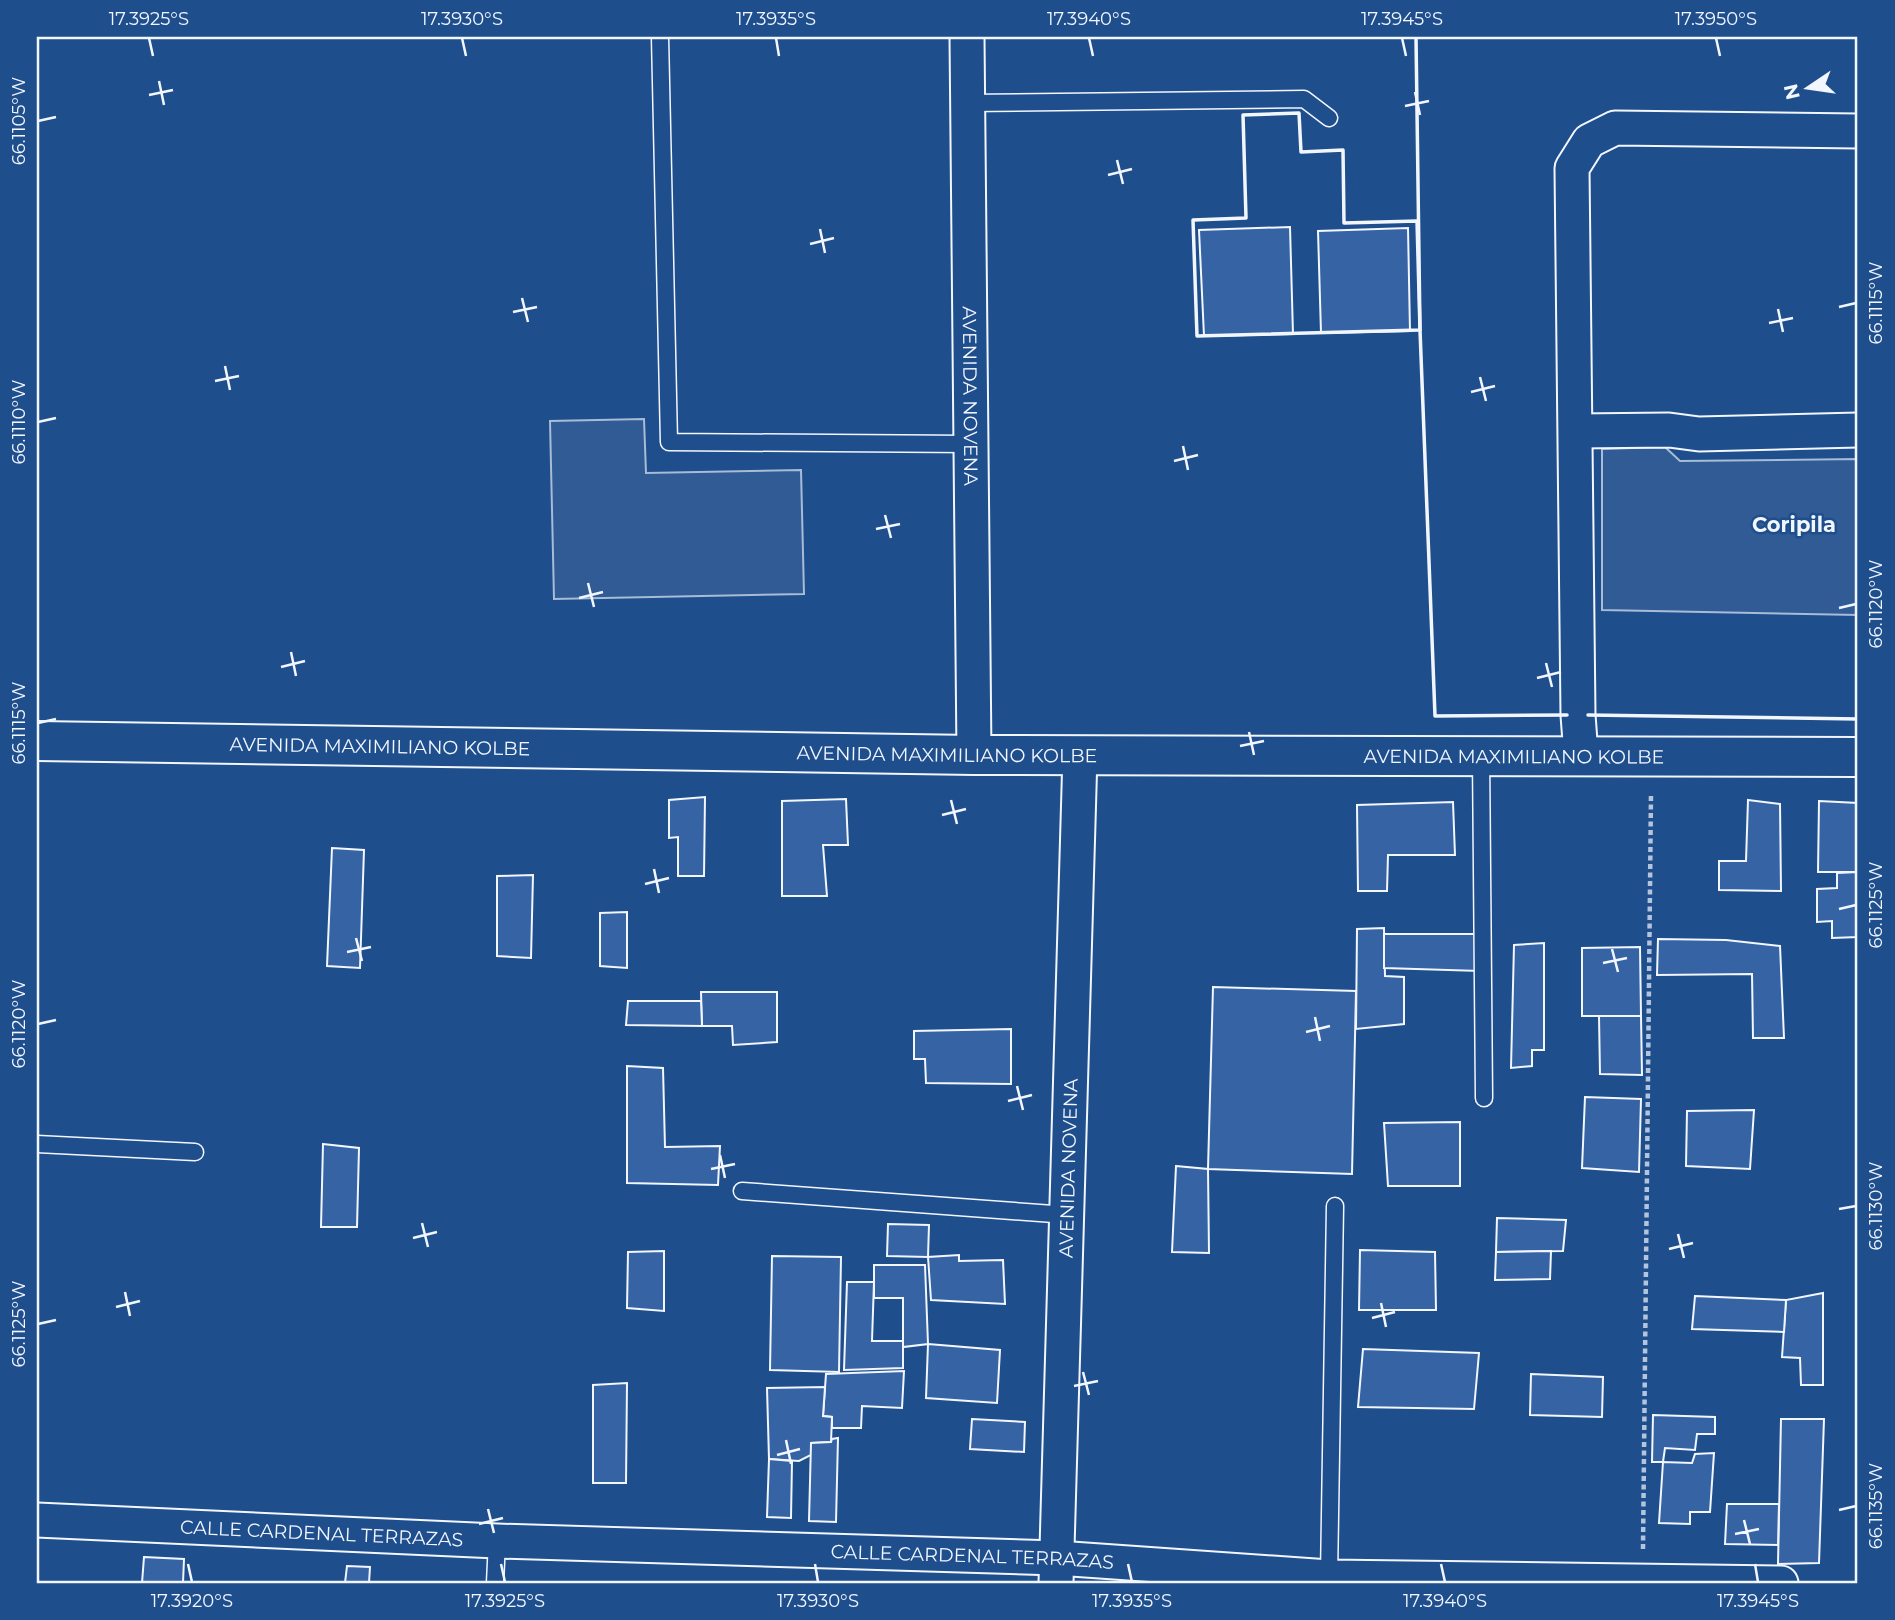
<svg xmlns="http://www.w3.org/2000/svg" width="1895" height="1620" font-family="Montserrat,sans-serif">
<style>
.built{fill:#305b95;stroke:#a8bbd7;stroke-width:2}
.building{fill:#3563a3;stroke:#f2f6ff;stroke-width:2}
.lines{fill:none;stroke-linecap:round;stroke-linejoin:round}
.lane-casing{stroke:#f2f6ff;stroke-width:19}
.street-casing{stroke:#f2f6ff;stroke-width:37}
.secondary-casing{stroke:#f2f6ff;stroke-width:42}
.path{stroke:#b3c4dc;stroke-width:4.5;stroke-dasharray:5 3.5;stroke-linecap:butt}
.lane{stroke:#1f4e8c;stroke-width:16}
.street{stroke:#1f4e8c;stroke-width:33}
.secondary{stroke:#1f4e8c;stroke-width:38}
.wall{stroke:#f2f6ff;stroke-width:3.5}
.ticks{fill:none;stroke:#f2f6ff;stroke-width:2.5}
.labels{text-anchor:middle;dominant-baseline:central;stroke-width:5;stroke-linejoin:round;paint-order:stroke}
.street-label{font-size:19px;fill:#f2f6ff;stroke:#1f4e8c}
.neighbourhood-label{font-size:21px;font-weight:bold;fill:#f2f6ff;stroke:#1f4e8c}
.neatline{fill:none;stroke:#f2f6ff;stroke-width:2.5}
.ticks-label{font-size:18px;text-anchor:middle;fill:#f2f6ff}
</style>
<rect width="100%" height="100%" fill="#1f4e8c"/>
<g class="built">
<path d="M 644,419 L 646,473 L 801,470 L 804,594 L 554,599 L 550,421 Z"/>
<path d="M 1665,447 L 1680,461 L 1858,459 L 1858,615 L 1602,610 L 1602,449 Z"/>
</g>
<g class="building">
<path d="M 1290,227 L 1293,334 L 1204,336 L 1199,230 Z"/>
<path d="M 1408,228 L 1410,331 L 1321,333 L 1318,231 Z"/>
<path d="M 705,797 L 704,876 L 678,876 L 678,837 L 669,838 L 669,800 Z"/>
<path d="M 846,799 L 848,845 L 823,845 L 827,896 L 782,896 L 782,801 Z"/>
<path d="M 1748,800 L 1780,804 L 1781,891 L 1719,890 L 1719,861 L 1746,861 Z"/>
<path d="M 1819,801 L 1858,803 L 1858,872 L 1818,872 Z"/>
<path d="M 1453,802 L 1455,855 L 1388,855 L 1387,891 L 1358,891 L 1357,805 Z"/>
<path d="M 332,848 L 364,850 L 360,968 L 327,966 Z"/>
<path d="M 1858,872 L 1858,937 L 1832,938 L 1832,921 L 1817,922 L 1817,889 L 1837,888 L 1837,873 Z"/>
<path d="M 533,875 L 531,958 L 497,956 L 497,876 Z"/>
<path d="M 627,912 L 627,968 L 600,966 L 600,913 Z"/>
<path d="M 1384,928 L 1385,976 L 1404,977 L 1404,1024 L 1356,1029 L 1357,929 Z"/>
<path d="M 1384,934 L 1481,934 L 1480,971 L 1384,968 Z"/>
<path d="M 1658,939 L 1726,940 L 1780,946 L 1784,1038 L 1753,1038 L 1752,974 L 1657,975 Z"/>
<path d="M 1544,943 L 1544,1050 L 1532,1050 L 1532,1066 L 1511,1068 L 1514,945 Z"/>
<path d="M 1640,947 L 1641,1016 L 1582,1016 L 1582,948 Z"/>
<path d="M 1213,987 L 1356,991 L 1352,1174 L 1208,1169 Z"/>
<path d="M 701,992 L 777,992 L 777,1042 L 733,1045 L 732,1026 L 702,1026 Z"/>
<path d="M 628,1001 L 701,1001 L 702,1026 L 626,1025 Z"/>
<path d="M 1599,1016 L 1641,1016 L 1642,1075 L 1600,1074 Z"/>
<path d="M 1011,1029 L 1011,1084 L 926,1083 L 925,1059 L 914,1059 L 914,1031 Z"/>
<path d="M 627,1066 L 663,1068 L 665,1147 L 720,1146 L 718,1185 L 627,1183 Z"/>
<path d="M 1585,1097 L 1641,1099 L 1639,1172 L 1582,1168 Z"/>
<path d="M 1754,1110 L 1750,1169 L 1686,1166 L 1687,1111 Z"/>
<path d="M 1460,1122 L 1460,1186 L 1388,1186 L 1384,1123 Z"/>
<path d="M 323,1144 L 359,1148 L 357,1227 L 321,1227 Z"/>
<path d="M 1176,1166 L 1208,1169 L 1209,1253 L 1172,1252 Z"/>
<path d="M 1497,1218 L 1566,1220 L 1563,1251 L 1496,1252 Z"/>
<path d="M 888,1224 L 929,1225 L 928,1257 L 887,1256 Z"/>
<path d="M 1360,1250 L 1435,1252 L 1436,1310 L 1359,1310 Z"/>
<path d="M 664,1251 L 664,1311 L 627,1308 L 628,1252 Z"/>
<path d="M 1551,1251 L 1550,1279 L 1495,1280 L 1496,1252 Z"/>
<path d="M 959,1255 L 959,1261 L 1003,1260 L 1005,1304 L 931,1300 L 928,1257 Z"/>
<path d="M 772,1256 L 841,1257 L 839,1372 L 770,1370 Z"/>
<path d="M 874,1265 L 925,1265 L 928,1344 L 903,1347 L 903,1298 L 874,1298 Z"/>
<path d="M 847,1282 L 874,1282 L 872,1341 L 903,1341 L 903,1368 L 844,1370 Z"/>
<path d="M 1823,1293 L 1823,1385 L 1801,1385 L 1800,1358 L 1782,1357 L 1786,1300 Z"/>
<path d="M 1695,1296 L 1786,1300 L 1784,1332 L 1692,1329 Z"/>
<path d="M 928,1344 L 1000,1350 L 997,1403 L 926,1398 Z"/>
<path d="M 1363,1349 L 1479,1353 L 1474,1409 L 1358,1407 Z"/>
<path d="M 904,1371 L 902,1408 L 862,1406 L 861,1428 L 832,1428 L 832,1417 L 823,1416 L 826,1374 Z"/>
<path d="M 1531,1374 L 1603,1377 L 1602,1417 L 1530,1415 Z"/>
<path d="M 627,1383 L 626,1483 L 593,1483 L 593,1385 Z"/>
<path d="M 825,1387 L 823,1416 L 832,1417 L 831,1442 L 811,1443 L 811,1455 L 799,1461 L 769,1459 L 767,1388 Z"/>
<path d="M 1653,1415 L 1715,1417 L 1715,1434 L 1697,1434 L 1695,1450 L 1665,1448 L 1663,1462 L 1652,1462 Z"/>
<path d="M 972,1419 L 1025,1422 L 1024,1452 L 970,1449 Z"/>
<path d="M 1781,1419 L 1824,1419 L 1819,1563 L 1778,1564 Z"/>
<path d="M 838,1438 L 836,1522 L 809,1521 L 811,1443 L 831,1442 L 832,1439 Z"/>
<path d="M 1714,1453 L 1710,1512 L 1690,1512 L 1690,1524 L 1659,1523 L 1663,1462 L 1692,1463 L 1695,1454 Z"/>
<path d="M 769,1459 L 792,1461 L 791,1518 L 767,1517 Z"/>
<path d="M 1727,1504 L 1779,1504 L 1778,1545 L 1725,1544 Z"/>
<path d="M 144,1557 L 184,1559 L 183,1583 L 142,1583 Z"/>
<path d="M 347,1566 L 370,1567 L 369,1583 L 345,1583 Z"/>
</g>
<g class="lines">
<g class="lane-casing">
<g id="lane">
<path d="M 660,37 L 669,442 L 971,444"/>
<path d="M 968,103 L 1304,99 L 1329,118"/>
<path d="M 1481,755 L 1484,1098"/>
<path d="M 37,1144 L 195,1152"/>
<path d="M 742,1191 L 1067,1215"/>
<path d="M 1329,1577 L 1335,1206"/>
<path d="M 495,1583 L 497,1541"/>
</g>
</g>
<g class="street-casing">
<g id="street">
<path id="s1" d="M 967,37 L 974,755"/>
<path d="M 1577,431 L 1669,430 L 1699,434 L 1858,430"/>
<path d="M 1581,755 L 1578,715 L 1572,168 L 1589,141 L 1615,128 L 1858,131"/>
<path id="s2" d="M 37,1520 L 497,1541 L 1057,1558 L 1329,1577 L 1781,1583"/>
<path id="s3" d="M 1056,1583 L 1080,754"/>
</g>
</g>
<g class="secondary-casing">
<g id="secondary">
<path id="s4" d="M 37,741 L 974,755 L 1858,757"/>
</g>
</g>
<path class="path" d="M 1643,1549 L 1651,794"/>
<use href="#lane" class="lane"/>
<use href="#street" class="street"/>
<use href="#secondary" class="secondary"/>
<g class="wall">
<path d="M 1416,37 L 1420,330 L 1435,716 L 1567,715"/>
<path d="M 1299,113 L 1301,152 L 1343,150 L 1344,223 L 1417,221 L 1420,330 L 1197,336 L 1193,220 L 1246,218 L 1243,115 Z"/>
<path d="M 1588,715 L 1858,719"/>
</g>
</g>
<path class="ticks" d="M 149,38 L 153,56M 462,38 L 466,56M 776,38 L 779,56M 1089,38 L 1093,56M 1402,38 L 1406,56M 1716,38 L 1720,56M 159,81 L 164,105M 1415,92 L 1420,115M 149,95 L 173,90M 1405,106 L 1429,101M 38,121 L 56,117M 1117,160 L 1123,184M 1108,175 L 1132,169M 820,229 L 825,253M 810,244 L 834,238M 522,298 L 528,322M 1839,307 L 1856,303M 1778,309 L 1783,332M 513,312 L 537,307M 1769,323 L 1793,318M 225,366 L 230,390M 1480,377 L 1486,401M 215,381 L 239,376M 1471,392 L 1495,386M 38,422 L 56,418M 1183,446 L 1188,470M 1174,461 L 1198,455M 885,515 L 891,538M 876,529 L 900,524M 588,583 L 594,607M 579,598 L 603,592M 1839,608 L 1856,604M 291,652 L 296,676M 1546,663 L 1552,687M 281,667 L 305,661M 1537,678 L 1561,672M 38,723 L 56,719M 1249,732 L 1254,755M 1240,746 L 1264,741M 951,800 L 957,824M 942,815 L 966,809M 654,869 L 659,893M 645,884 L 669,878M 1839,909 L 1856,905M 356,938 L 362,961M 1612,949 L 1618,972M 347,952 L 371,947M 1603,963 L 1627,958M 1315,1017 L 1320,1041M 38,1024 L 56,1020M 1306,1032 L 1330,1026M 1017,1086 L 1023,1110M 1008,1101 L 1032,1095M 720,1155 L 725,1178M 711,1169 L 735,1164M 1839,1209 L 1856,1206M 422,1223 L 428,1247M 1678,1234 L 1684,1258M 413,1238 L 437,1232M 1669,1249 L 1693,1243M 125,1292 L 130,1316M 1381,1303 L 1386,1327M 116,1307 L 140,1301M 1372,1318 L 1395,1312M 38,1324 L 56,1320M 1083,1372 L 1089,1395M 1074,1386 L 1098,1381M 786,1440 L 791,1464M 777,1455 L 800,1449M 488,1509 L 494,1533M 1839,1510 L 1856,1506M 1744,1520 L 1750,1544M 479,1524 L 503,1518M 1735,1534 L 1759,1529M 188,1564 L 192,1582M 501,1564 L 505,1582M 815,1564 L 818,1582M 1128,1564 L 1132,1582M 1441,1564 L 1445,1582M 1755,1564 L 1758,1582"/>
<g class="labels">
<g class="street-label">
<text stroke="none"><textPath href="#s1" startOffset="359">AVENIDA NOVENA</textPath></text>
<text stroke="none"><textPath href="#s4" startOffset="343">AVENIDA MAXIMILIANO KOLBE</textPath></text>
<text stroke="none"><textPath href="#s4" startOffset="910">AVENIDA MAXIMILIANO KOLBE</textPath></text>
<text stroke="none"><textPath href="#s4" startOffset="1477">AVENIDA MAXIMILIANO KOLBE</textPath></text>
<text stroke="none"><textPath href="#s3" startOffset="415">AVENIDA NOVENA</textPath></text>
<text stroke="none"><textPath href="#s2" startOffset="285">CALLE CARDENAL TERRAZAS</textPath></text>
<text stroke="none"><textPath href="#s2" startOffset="936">CALLE CARDENAL TERRAZAS</textPath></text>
</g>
<g class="neighbourhood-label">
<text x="1794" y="524">Coripila</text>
</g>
</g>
<rect width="1895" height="1620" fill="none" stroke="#1f4e8c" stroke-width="77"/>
<g transform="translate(1808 88) rotate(257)" stroke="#1f4e8c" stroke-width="5" paint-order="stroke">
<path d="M0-5L12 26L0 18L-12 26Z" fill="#f2f6ff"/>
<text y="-10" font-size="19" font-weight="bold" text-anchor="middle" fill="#f2f6ff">N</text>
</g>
<rect x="38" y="38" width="1818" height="1544" class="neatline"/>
<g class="ticks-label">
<text x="149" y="25">17.3925°S</text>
<text x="462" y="25">17.3930°S</text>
<text x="776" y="25">17.3935°S</text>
<text x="1089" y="25">17.3940°S</text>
<text x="1402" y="25">17.3945°S</text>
<text x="1716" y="25">17.3950°S</text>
<text transform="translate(19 121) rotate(-90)" y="6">66.1105°W</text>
<text transform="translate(1876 303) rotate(-90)" y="6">66.1115°W</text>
<text transform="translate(19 422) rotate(-90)" y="6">66.1110°W</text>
<text transform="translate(1876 604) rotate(-90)" y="6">66.1120°W</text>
<text transform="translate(19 723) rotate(-90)" y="6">66.1115°W</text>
<text transform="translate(1876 905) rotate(-90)" y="6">66.1125°W</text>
<text transform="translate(19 1024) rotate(-90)" y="6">66.1120°W</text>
<text transform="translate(1876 1206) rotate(-90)" y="6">66.1130°W</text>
<text transform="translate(19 1324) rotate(-90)" y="6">66.1125°W</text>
<text transform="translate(1876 1506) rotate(-90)" y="6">66.1135°W</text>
<text x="192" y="1607">17.3920°S</text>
<text x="505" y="1607">17.3925°S</text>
<text x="818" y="1607">17.3930°S</text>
<text x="1132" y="1607">17.3935°S</text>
<text x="1445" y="1607">17.3940°S</text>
<text x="1758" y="1607">17.3945°S</text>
</g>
</svg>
